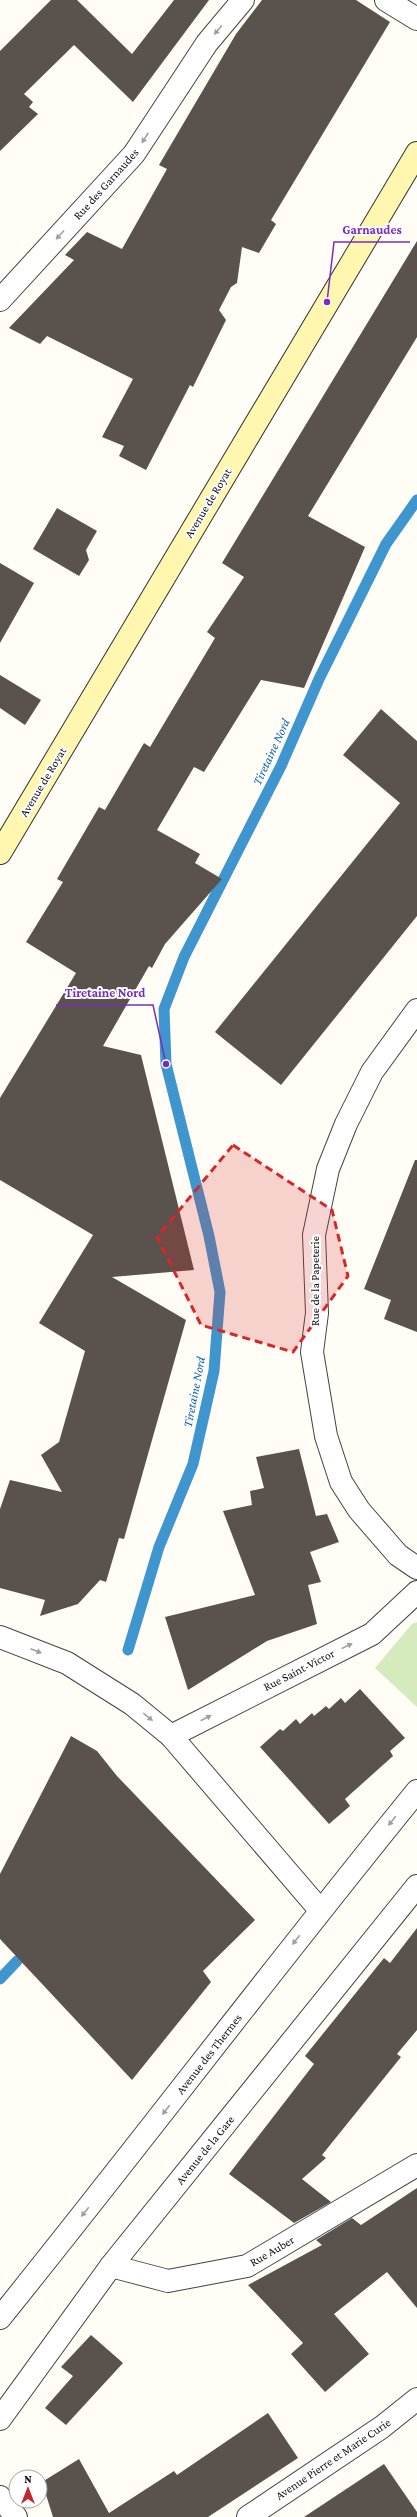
<svg xmlns="http://www.w3.org/2000/svg" width="417" height="2517" font-family="'Crimson Pro',serif">
<style>
.green{fill:#d5ebbd}
.lines{fill:none;stroke-linecap:round;stroke-linejoin:round}
.stream{stroke:#3f96cf;stroke-width:11}
.building{fill:#5a524d}
.minor-casing{stroke:#444;stroke-width:24}
.tertiary-casing{stroke:#444;stroke-width:24}
.secondary-casing{stroke:#333;stroke-width:24}
.minor{stroke:#fff;stroke-width:22}
.tertiary{stroke:#fff;stroke-width:22}
.secondary{stroke:#fff6b0;stroke-width:22}
.oneway{fill:#a0a0a0}
.marked{fill:#d62828;fill-opacity:0.2;stroke:#d62828;stroke-width:3;stroke-dasharray:8 5;stroke-linejoin:round}
.labels{text-anchor:middle;dominant-baseline:central;stroke-width:4;stroke-linejoin:round;paint-order:stroke}
.street-label{font-size:12px;fill:#111;stroke:#fff}
.water-label{font-size:13px;font-style:italic;fill:#1768a6;stroke:#fff}
.leader{fill:none;stroke:#7b2cbf;stroke-width:1.5}
.callout-dot{fill:#7b2cbf;stroke:#fff;stroke-width:1.5}
.callout-label{font-size:13px;text-anchor:middle;font-weight:bold;fill:#7b2cbf;stroke:#fff;stroke-width:4;stroke-linejoin:round;paint-order:stroke}
</style>
<rect width="100%" height="100%" fill="#fffdf5"/>
<path class="green" d="M 417,1622 L 417,1707 L 375,1668 L 412,1624 Z"/>
<g class="lines">
<g class="stream">
<path d="M 128,1650 L 159,1547 L 193,1464 L 214,1371 L 220,1292 L 209,1236 L 166,1064 L 164,1009 L 184,957 L 281,766 L 319,679 L 386,544 L 417,500"/>
<path d="M 0,1979 L 17,1961"/>
</g>
</g>
<g class="building">
<path d="M 51,0 L 77,0 L 132,54 L 174,0 L 209,0 L 133,102 L 74,45 L 24,94 L 33,102 L 29,107 L 38,114 L 0,151 L 0,51 Z"/>
<path d="M 262,0 L 356,0 L 390,22 L 271,220 L 276,224 L 259,253 L 242,247 L 237,283 L 231,287 L 219,310 L 226,320 L 193,387 L 190,385 L 146,470 L 119,456 L 124,446 L 102,437 L 133,379 L 47,336 L 40,344 L 9,328 L 74,260 L 65,255 L 87,232 L 122,249 L 167,169 L 159,165 L 236,34 Z"/>
<path d="M 417,241 L 417,337 L 308,516 L 365,547 L 304,688 L 261,680 L 204,772 L 194,767 L 157,830 L 200,854 L 195,863 L 222,879 L 165,944 L 152,968 L 149,966 L 103,1046 L 141,1055 L 194,1270 L 112,1277 L 186,1320 L 124,1539 L 119,1538 L 106,1582 L 100,1580 L 78,1604 L 40,1616 L 45,1600 L 0,1588 L 0,1509 L 10,1480 L 62,1492 L 41,1455 L 59,1442 L 85,1351 L 39,1323 L 93,1235 L 0,1180 L 0,1098 L 76,973 L 26,942 L 63,882 L 57,879 L 99,807 L 105,810 L 144,743 L 150,747 L 215,638 L 207,632 L 244,577 L 222,563 Z"/>
<path d="M 57,508 L 97,531 L 86,550 L 89,560 L 79,576 L 33,549 Z"/>
<path d="M 0,563 L 34,583 L 0,643 Z"/>
<path d="M 0,675 L 41,700 L 25,725 L 0,708 Z"/>
<path d="M 381,709 L 417,741 L 417,916 L 281,1085 L 215,1032 L 400,803 L 343,755 Z"/>
<path d="M 415,1160 L 417,1160 L 417,1332 L 384,1319 L 391,1300 L 364,1289 Z"/>
<path d="M 299,1449 L 316,1516 L 327,1514 L 339,1542 L 310,1552 L 321,1582 L 308,1585 L 317,1624 L 267,1641 L 188,1690 L 165,1617 L 255,1595 L 223,1511 L 252,1505 L 250,1491 L 264,1488 L 256,1457 Z"/>
<path d="M 360,1689 L 405,1738 L 390,1751 L 393,1756 L 345,1799 L 350,1806 L 329,1824 L 260,1747 L 280,1729 L 283,1731 L 296,1719 L 300,1724 L 312,1713 L 314,1716 L 326,1706 L 329,1709 L 341,1698 L 345,1703 Z"/>
<path d="M 71,1736 L 97,1751 L 117,1776 L 255,1920 L 203,1971 L 211,1982 L 132,2080 L 0,1939 L 0,1874 Z"/>
<path d="M 417,1928 L 417,2030 L 397,2054 L 401,2057 L 322,2155 L 326,2158 L 302,2179 L 331,2202 L 294,2223 L 229,2174 L 314,2064 L 305,2056 L 384,1958 L 390,1963 Z"/>
<path d="M 417,2188 L 417,2308 L 387,2272 L 334,2314 L 369,2354 L 325,2392 L 291,2354 L 303,2343 L 248,2285 L 322,2245 L 316,2240 L 352,2218 L 361,2225 Z"/>
<path d="M 91,2335 L 123,2363 L 66,2425 L 45,2408 L 73,2376 L 61,2367 Z"/>
<path d="M 268,2413 L 298,2458 L 208,2517 L 53,2517 L 42,2482 L 79,2459 L 109,2513 L 174,2471 L 177,2475 Z"/>
<path d="M 384,2464 L 417,2512 L 417,2517 L 304,2517 Z"/>
</g>
<g class="lines">
<g class="minor-casing">
<g id="minor">
<path d="M 386,0 L 417,19"/>
<path d="M 0,300 L 134,154 L 207,43 L 243,0"/>
<path d="M 417,1010 L 372,1072 L 346,1124 L 328,1169 L 314,1235 L 317,1313 L 312,1352 L 326,1436 L 341,1482 L 359,1510 L 398,1555 L 417,1568"/>
<path d="M 0,1637 L 67,1663 L 132,1704 L 171,1736 L 320,1910"/>
<path d="M 171,1736 L 372,1634 L 417,1592"/>
<path d="M 111,2266 L 168,2281 L 247,2266 L 417,2165"/>
<path d="M 248,2517 L 382,2427 L 417,2399"/>
</g>
</g>
<g class="tertiary-casing">
<g id="tertiary">
<path d="M 0,2318 C 141,2143 276,1964 417,1791"/>
<path d="M 0,2419 L 111,2266 L 417,1886"/>
<path d="M 0,2497 L 16,2517"/>
</g>
</g>
<g class="secondary-casing">
<path id="secondary" d="M 0,853 L 417,153"/>
</g>
<use href="#minor" class="minor"/>
<use href="#tertiary" class="tertiary"/>
<use href="#secondary" class="secondary"/>
</g>
<defs><path id="oneway-solid" d="M-6-.8H1V-3.2L6.5 0L1 3.2V.8H-6Z"/></defs>
<g class="oneway">
<use href="#oneway-solid" transform="translate(218 30) rotate(130)"/>
<use href="#oneway-solid" transform="translate(145 138) rotate(123)"/>
<use href="#oneway-solid" transform="translate(60 235) rotate(132)"/>
<use href="#oneway-solid" transform="translate(347 1646) rotate(-26)"/>
<use href="#oneway-solid" transform="translate(36 1651) rotate(21)"/>
<use href="#oneway-solid" transform="translate(148 1717) rotate(39)"/>
<use href="#oneway-solid" transform="translate(206 1718) rotate(-27)"/>
<use href="#oneway-solid" transform="translate(392 1821) rotate(129)"/>
<use href="#oneway-solid" transform="translate(296 1940) rotate(128)"/>
<use href="#oneway-solid" transform="translate(166 2110) rotate(128)"/>
<use href="#oneway-solid" transform="translate(85 2212) rotate(129)"/>
</g>
<path class="marked" d="M 233,1145 L 332,1210 L 348,1276 L 293,1352 L 201,1325 L 157,1237 Z"/>
<g class="labels">
<g class="street-label">
<text transform="translate(106 184) rotate(-48)">Rue des Garnaudes</text>
<text transform="translate(208 503) rotate(-59)">Avenue de Royat</text>
<text transform="translate(43 782) rotate(-59)">Avenue de Royat</text>
<text transform="translate(315 1281) rotate(-90)">Rue de la Papeterie</text>
<text transform="translate(299 1670) rotate(-27)">Rue Saint-Victor</text>
<text transform="translate(209 2054) rotate(-52)">Avenue des Thermes</text>
<text transform="translate(205 2150) rotate(-51)">Avenue de la Gare</text>
<text transform="translate(272 2251) rotate(-30)">Rue Auber</text>
<text transform="translate(333 2459) rotate(-34)">Avenue Pierre et Marie Curie</text>
</g>
<g class="water-label">
<text transform="translate(271 752) rotate(-65)">Tiretaine Nord</text>
<text transform="translate(194 1392) rotate(-79)">Tiretaine Nord</text>
</g>
</g>
<path class="leader" d="M327 302L334 242H410M166 1064L153 1005H56"/>
<g class="callout-dot">
<circle cx="327" cy="302" r="4"/>
<circle cx="166" cy="1064" r="4"/>
</g>
<g class="callout-label">
<text x="372" y="234">Garnaudes</text>
<text x="105" y="997">Tiretaine Nord</text>
</g>
<g transform="translate(28 2489)"><circle r="19" fill="#ffffff" stroke="#a0a0a0"/>
<path d="M0-3L7 15L0 10L-7 15Z" fill="#c4262e"/>
<text y="-6" font-size="11" font-weight="bold" text-anchor="middle" fill="#111111">N</text>
</g>
</svg>
